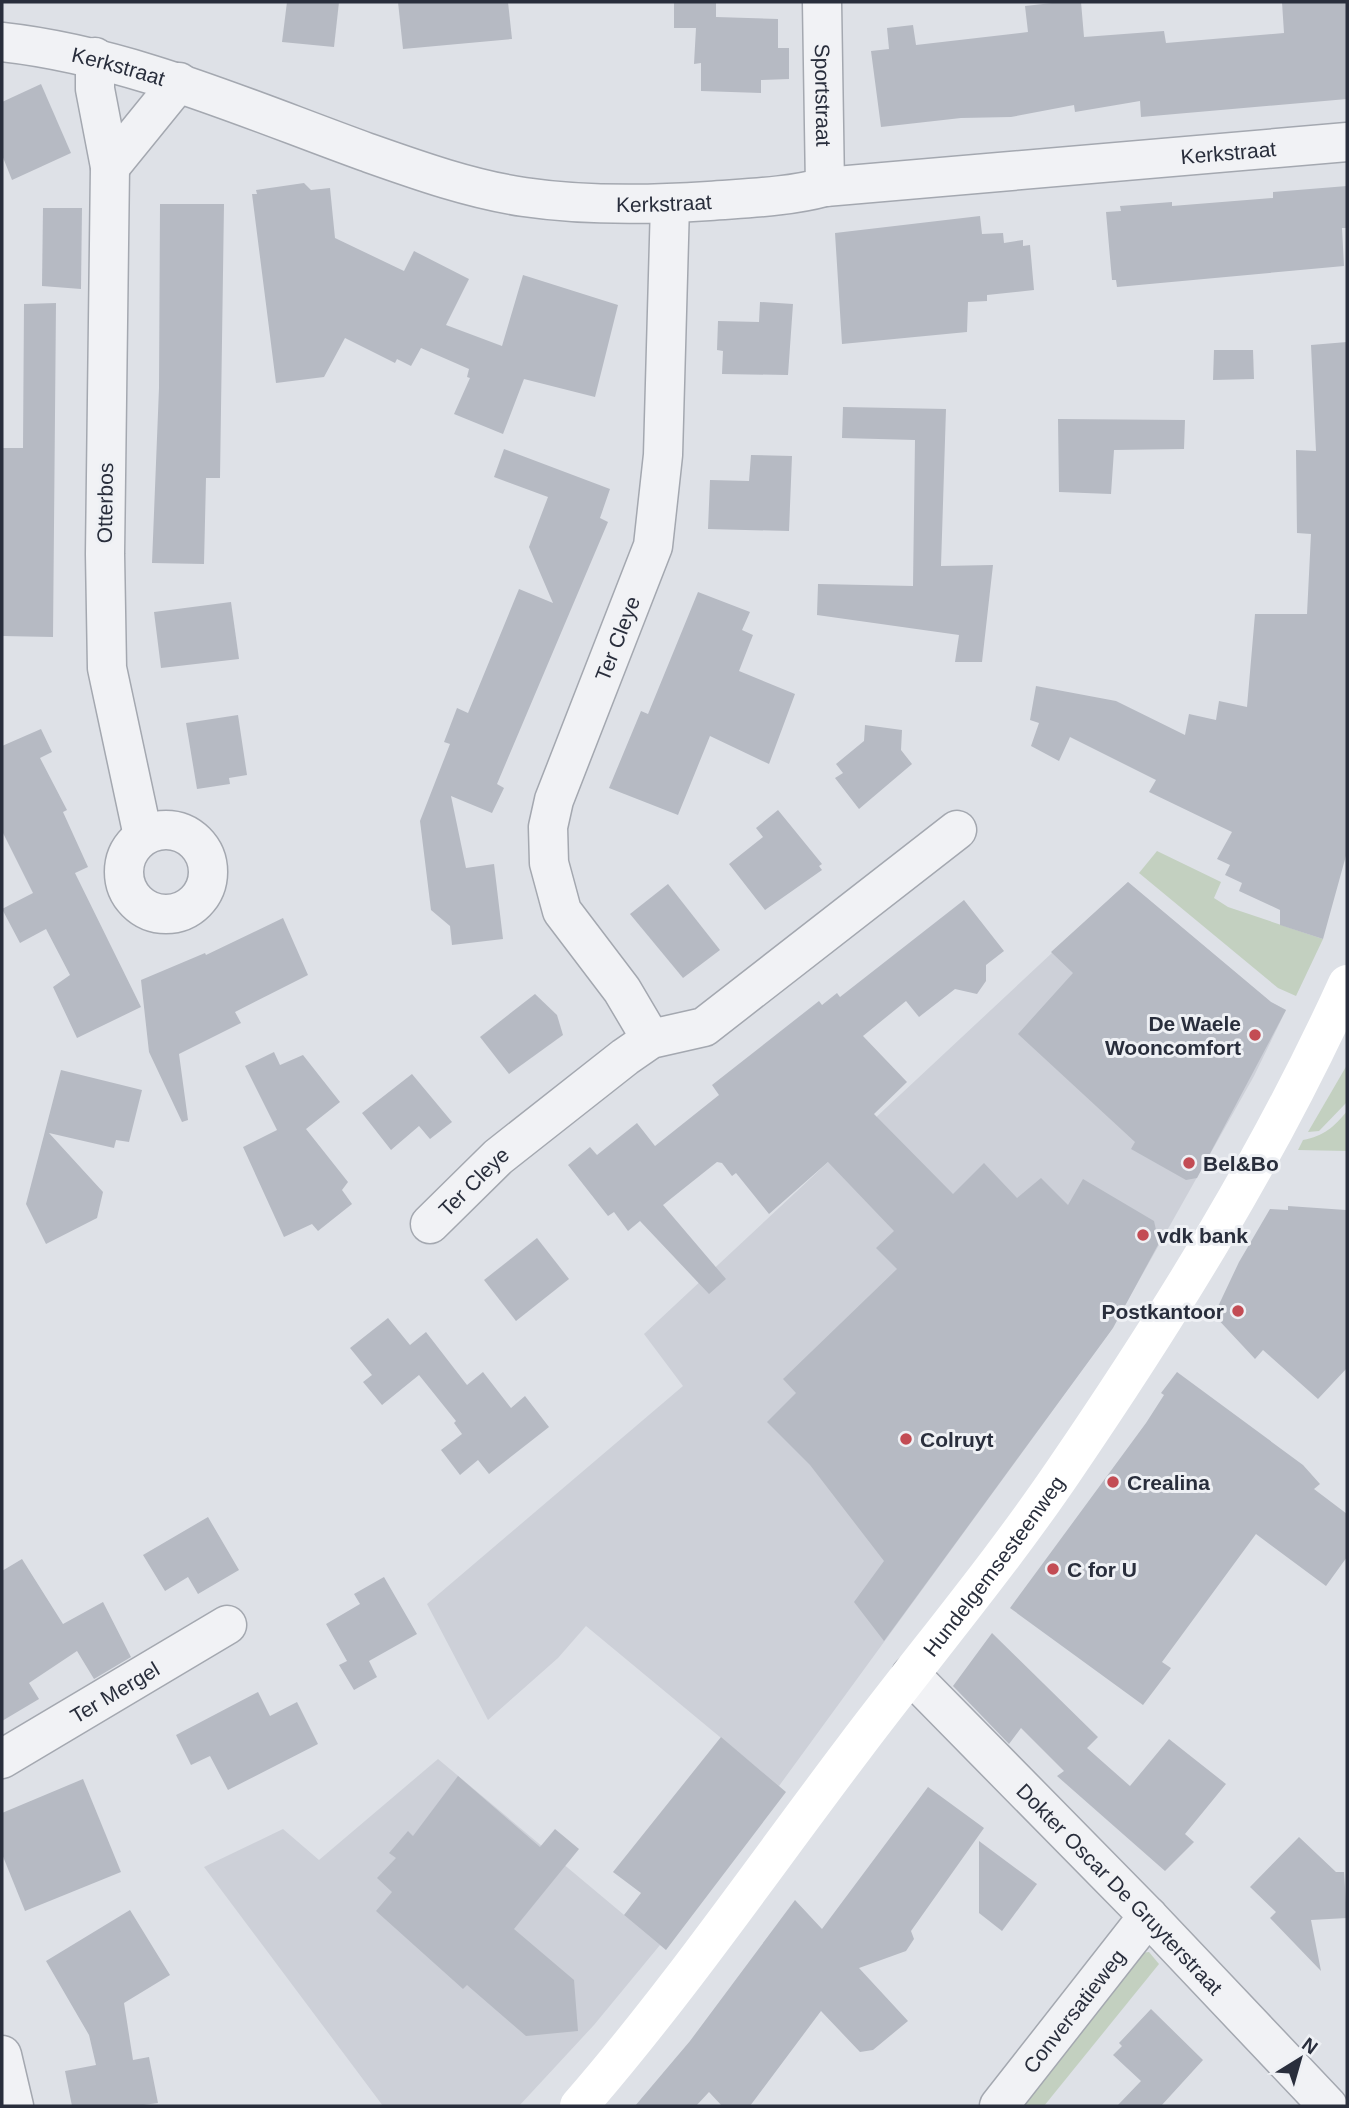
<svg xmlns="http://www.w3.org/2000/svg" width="1349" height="2108" font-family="Helvetica,sans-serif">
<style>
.built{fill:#cdd0d8}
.green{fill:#c3d0c0}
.building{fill:#b6bac3}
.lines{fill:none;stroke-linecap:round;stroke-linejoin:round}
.street-casing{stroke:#a4a8b0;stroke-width:41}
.street{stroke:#f1f2f5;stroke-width:38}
.secondary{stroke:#fff;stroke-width:38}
.poi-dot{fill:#c34c54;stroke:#eef0f4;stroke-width:2.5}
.labels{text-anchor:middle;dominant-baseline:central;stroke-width:6;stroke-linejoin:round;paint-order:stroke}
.street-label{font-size:21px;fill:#292e3c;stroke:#eef0f4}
.poi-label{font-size:21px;font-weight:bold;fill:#292e3c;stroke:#eef0f4;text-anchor:start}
</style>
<rect width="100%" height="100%" fill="#dee1e7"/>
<g class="built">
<path d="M 1128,882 L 1271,1002 L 1286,1010 L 1254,1076 L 1110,1332 L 779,1786 L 586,1626 L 558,1658 L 488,1720 L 427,1604 L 683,1386 L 644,1334 Z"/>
<path d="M 438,1759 L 660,1945 L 594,2025 L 519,2106 L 383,2106 L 204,1867 L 283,1829 L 319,1860 Z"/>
</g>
<g class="green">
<path d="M 1157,851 L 1221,882 L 1214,898 L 1228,907 L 1323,939 L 1296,996 L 1278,988 L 1139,873 Z"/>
<path d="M 1347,1065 L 1347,1102 L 1319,1131 L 1308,1132 Z"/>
<path d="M 1347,1111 L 1347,1151 L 1298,1150 L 1303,1140 C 1324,1136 1334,1127 1347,1111 Z"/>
<path d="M 1149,1952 L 1159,1964 L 1044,2106 L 1009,2106 L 1132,1954 Z"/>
</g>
<g class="building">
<path d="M 287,2 L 339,2 L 334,47 L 282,42 Z"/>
<path d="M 398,2 L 508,2 L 512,39 L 403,49 Z"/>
<path d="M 674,2 L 716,2 L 716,17 L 778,19 L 778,48 L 789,48 L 789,79 L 761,80 L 761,93 L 701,91 L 701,63 L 694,64 L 696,28 L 674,28 Z"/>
<path d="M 1061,2 L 1081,2 L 1084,37 L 1164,31 L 1166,43 L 1284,33 L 1282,2 L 1347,2 L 1347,99 L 1141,117 L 1140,101 L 1075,112 L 1074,105 L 1011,117 L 961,118 L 881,127 L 871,51 L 889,49 L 887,28 L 913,25 L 916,45 L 1028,32 L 1025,6 Z"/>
<path d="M 41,84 L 71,153 L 12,180 L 2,155 L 2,102 Z"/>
<path d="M 304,183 L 311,190 L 330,188 L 335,238 L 404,271 L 414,251 L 469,279 L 446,325 L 502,346 L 523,275 L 618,305 L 595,397 L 524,379 L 503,434 L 454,414 L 470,378 L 467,377 L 469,369 L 421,348 L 411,366 L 397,359 L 395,363 L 345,338 L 324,377 L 276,383 L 252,194 L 257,194 L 256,190 Z"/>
<path d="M 1347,186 L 1347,228 L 1342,228 L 1344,266 L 1117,287 L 1116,280 L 1112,280 L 1106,212 L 1121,211 L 1120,206 L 1172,202 L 1172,206 L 1273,198 L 1273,192 Z"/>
<path d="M 160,204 L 224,204 L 220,478 L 206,478 L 204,564 L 152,563 L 159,388 Z"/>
<path d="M 43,208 L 82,208 L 81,289 L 42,286 Z"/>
<path d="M 980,216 L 982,234 L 1003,233 L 1004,243 L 1023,240 L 1023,246 L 1030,245 L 1034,290 L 987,295 L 987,301 L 968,302 L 967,332 L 842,344 L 835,233 Z"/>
<path d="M 760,302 L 793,304 L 788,375 L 722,374 L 723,351 L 717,350 L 718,321 L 759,322 Z"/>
<path d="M 56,303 L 53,637 L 2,636 L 2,448 L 23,448 L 24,304 Z"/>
<path d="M 1347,342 L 1347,852 L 1323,939 L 1280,925 L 1280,910 L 1239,891 L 1242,883 L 1225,875 L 1230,865 L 1217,859 L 1232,832 L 1149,792 L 1156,780 L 1070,737 L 1059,761 L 1031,746 L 1039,723 L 1030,720 L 1036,686 L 1116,701 L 1185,735 L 1189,714 L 1216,720 L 1219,701 L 1247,707 L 1255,614 L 1307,614 L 1311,534 L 1297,533 L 1296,450 L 1316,451 L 1311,345 Z"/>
<path d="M 1214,350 L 1253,350 L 1254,379 L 1213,380 Z"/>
<path d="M 843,407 L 946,409 L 941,566 L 993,565 L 982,662 L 955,662 L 959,635 L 817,615 L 818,584 L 913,586 L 915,440 L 842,438 Z"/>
<path d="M 1058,419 L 1185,420 L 1184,449 L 1114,450 L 1111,494 L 1059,492 Z"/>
<path d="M 504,449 L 610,489 L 600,518 L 608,522 L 497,784 L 504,788 L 492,813 L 451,796 L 466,868 L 494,864 L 503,939 L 452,945 L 450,926 L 431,910 L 420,821 L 450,744 L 444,742 L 457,708 L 468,713 L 519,589 L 553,603 L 529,547 L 548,497 L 494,477 Z"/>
<path d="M 751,455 L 792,456 L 789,531 L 708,529 L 710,480 L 749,481 Z"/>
<path d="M 698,592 L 750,612 L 742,630 L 753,635 L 739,671 L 795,694 L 769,764 L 710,736 L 678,815 L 609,788 L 641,711 L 648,714 Z"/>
<path d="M 231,602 L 239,659 L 161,668 L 154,612 Z"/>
<path d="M 238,715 L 247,775 L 229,778 L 230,784 L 197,789 L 186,723 Z"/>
<path d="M 865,725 L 902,730 L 901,750 L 912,764 L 859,809 L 835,778 L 843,773 L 836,764 L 864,741 Z"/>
<path d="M 41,729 L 52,752 L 40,758 L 67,810 L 63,812 L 88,867 L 75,873 L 141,1007 L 77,1038 L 53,987 L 70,975 L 46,929 L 20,943 L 2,909 L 33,893 L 2,831 L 2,746 Z"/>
<path d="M 778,810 L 822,864 L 819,866 L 822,870 L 765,910 L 729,864 L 763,837 L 756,828 Z"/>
<path d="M 1128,882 L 1271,1002 L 1286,1010 L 1197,1178 L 1186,1180 L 1131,1149 L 1135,1142 L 1018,1034 L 1073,973 L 1051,952 Z"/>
<path d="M 668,884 L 720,950 L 683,978 L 630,914 Z"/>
<path d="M 964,900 L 1004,951 L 986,965 L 986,981 L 977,994 L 955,989 L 919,1017 L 906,1001 L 863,1036 L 907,1082 L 874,1114 L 953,1194 L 984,1163 L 1017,1198 L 1041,1178 L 1068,1205 L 1083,1179 L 1154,1221 L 1159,1243 L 1113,1328 L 884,1641 L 854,1602 L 884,1561 L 810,1465 L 767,1422 L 796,1393 L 783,1379 L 897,1269 L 876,1248 L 894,1231 L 828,1162 L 769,1214 L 736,1173 L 732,1176 L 722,1163 L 717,1162 L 663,1205 L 726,1279 L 709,1294 L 640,1221 L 628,1231 L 614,1212 L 608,1216 L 568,1165 L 590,1147 L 597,1155 L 637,1123 L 655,1146 L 719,1095 L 712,1085 L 819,1001 L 822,1005 L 837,993 L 840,997 Z"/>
<path d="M 283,918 L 308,975 L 235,1012 L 241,1023 L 179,1054 L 188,1120 L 182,1122 L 149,1052 L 141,980 L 205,953 L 206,955 Z"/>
<path d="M 535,994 L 557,1015 L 563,1035 L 509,1074 L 480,1037 Z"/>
<path d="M 274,1052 L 280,1065 L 303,1055 L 340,1102 L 306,1129 L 348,1182 L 342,1190 L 352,1204 L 318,1231 L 312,1224 L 284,1237 L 243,1147 L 277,1130 L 245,1066 Z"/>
<path d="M 61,1070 L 142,1090 L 129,1142 L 116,1140 L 114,1148 L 49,1133 L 103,1192 L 97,1218 L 46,1244 L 26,1204 Z"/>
<path d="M 412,1074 L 452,1122 L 430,1139 L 419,1126 L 391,1150 L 362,1113 Z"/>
<path d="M 1288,1206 L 1346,1210 L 1347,1213 L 1347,1368 L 1318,1399 L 1263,1350 L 1255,1359 L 1214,1315 L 1239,1262 L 1270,1209 L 1288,1210 Z"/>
<path d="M 537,1238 L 569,1279 L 516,1321 L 484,1280 Z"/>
<path d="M 388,1318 L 410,1345 L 426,1332 L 467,1385 L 483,1372 L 511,1408 L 525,1396 L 549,1427 L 489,1474 L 478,1460 L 460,1475 L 441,1450 L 462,1434 L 454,1423 L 456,1421 L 419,1375 L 382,1405 L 363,1382 L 372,1375 L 350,1348 Z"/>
<path d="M 1177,1372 L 1303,1465 L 1320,1484 L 1314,1489 L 1347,1514 L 1347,1557 L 1326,1586 L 1256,1534 L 1162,1662 L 1171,1668 L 1143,1705 L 1010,1608 L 1146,1423 L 1164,1395 L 1161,1393 Z"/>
<path d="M 208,1517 L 239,1570 L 198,1594 L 188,1577 L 165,1591 L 143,1555 Z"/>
<path d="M 22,1559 L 63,1624 L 103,1602 L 131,1657 L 94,1679 L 77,1651 L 29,1683 L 39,1699 L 2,1721 L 2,1571 Z"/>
<path d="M 384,1577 L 417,1634 L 369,1661 L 377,1677 L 354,1690 L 339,1665 L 347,1661 L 326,1624 L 360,1604 L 354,1594 Z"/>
<path d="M 992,1633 L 1098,1737 L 1087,1748 L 1130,1786 L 1169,1739 L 1226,1784 L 1185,1834 L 1194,1842 L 1165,1871 L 1057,1776 L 1064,1771 L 1021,1728 L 1009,1744 L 953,1686 Z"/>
<path d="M 258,1692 L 270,1716 L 297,1702 L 318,1744 L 228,1790 L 210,1756 L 191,1765 L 176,1735 Z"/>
<path d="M 721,1737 L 786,1792 L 666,1950 L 624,1915 L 641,1893 L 613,1872 Z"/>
<path d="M 458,1776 L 540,1847 L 555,1829 L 579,1849 L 514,1929 L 574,1980 L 578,2031 L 526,2036 L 467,1985 L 463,1989 L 376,1911 L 392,1892 L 377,1878 L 396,1858 L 389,1853 L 408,1831 L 413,1836 Z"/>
<path d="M 83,1779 L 121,1872 L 25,1911 L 2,1854 L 2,1813 Z"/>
<path d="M 928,1787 L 984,1828 L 911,1931 L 914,1939 L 906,1951 L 859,1968 L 908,2021 L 873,2050 L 860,2052 L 821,2011 L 750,2106 L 722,2106 L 709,2092 L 696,2106 L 635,2106 L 690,2041 L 795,1900 L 822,1929 Z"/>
<path d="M 1299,1837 L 1336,1872 L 1344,1872 L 1347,1918 L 1311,1920 L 1321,1971 L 1270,1918 L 1276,1912 L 1250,1887 Z"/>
<path d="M 979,1841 L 1037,1884 L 1002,1931 L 979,1913 Z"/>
<path d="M 130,1910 L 170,1975 L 124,2003 L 133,2060 L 149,2057 L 158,2103 L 136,2106 L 72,2106 L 65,2071 L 96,2065 L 89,2035 L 46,1961 Z"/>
<path d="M 1151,2009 L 1203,2060 L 1161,2106 L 1117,2106 L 1141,2081 L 1113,2055 L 1122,2046 L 1119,2043 Z"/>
</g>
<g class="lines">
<g class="street-casing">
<g id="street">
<path id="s1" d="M 822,2 L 825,187"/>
<path id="s2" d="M 2,42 C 129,56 247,109 366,152 C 417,170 470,189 524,197 C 585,206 649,205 709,201 C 748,198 788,197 825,187 L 1347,142"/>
<path d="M 95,57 L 95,89 L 110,167 L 105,554 L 107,668 L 143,836"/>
<path d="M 110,167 L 179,82"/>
<circle cx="166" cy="872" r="42"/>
<path id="s3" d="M 651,1039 L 622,990 L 562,911 L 549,863 L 548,827 L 554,800 L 653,546 L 663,455 L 670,204"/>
<path id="s4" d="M 430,1224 L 498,1157 L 625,1057 L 651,1039 L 704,1027 L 957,830"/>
<path id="s5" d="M 911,1675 L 1148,1916 L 1328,2106"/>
<path id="s6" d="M 2,1759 L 227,1625"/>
<path d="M 2,2055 L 14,2106"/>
<path id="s7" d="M 999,2106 L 1148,1916"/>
</g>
</g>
<use href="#street" class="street"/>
<path class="secondary" id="s8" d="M 579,2106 C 678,1992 763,1868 854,1748 C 924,1655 1000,1565 1065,1469 C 1170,1315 1270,1154 1347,984"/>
</g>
<g class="poi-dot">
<circle cx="1255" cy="1035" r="7"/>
<circle cx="1189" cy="1163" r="7"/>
<circle cx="1143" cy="1235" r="7"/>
<circle cx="1238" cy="1311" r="7"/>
<circle cx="906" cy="1439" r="7"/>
<circle cx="1113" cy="1482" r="7"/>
<circle cx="1053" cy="1569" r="7"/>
</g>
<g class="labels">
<g class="street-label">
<text stroke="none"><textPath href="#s2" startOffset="119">Kerkstraat</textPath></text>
<text stroke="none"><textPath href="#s1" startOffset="93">Sportstraat</textPath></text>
<text stroke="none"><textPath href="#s2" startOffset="1253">Kerkstraat</textPath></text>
<text stroke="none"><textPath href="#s2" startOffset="686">Kerkstraat</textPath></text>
<text transform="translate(105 503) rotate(-89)">Otterbos</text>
<text stroke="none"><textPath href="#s3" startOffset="443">Ter Cleye</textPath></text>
<text stroke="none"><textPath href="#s4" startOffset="61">Ter Cleye</textPath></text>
<text stroke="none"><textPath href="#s8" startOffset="681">Hundelgemsesteenweg</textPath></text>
<text stroke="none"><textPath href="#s6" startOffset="131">Ter Mergel</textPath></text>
<text stroke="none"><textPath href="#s5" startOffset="299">Dokter Oscar De Gruyterstraat</textPath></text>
<text stroke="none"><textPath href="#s7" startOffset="121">Conversatieweg</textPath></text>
</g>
<g class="poi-label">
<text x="1241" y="1023" text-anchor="end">De Waele<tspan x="1241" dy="24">Wooncomfort</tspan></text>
<text x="1203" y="1163">Bel&amp;Bo</text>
<text x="1157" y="1235">vdk bank</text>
<text x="1224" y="1311" text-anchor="end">Postkantoor</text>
<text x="920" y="1439">Colruyt</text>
<text x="1127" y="1482">Crealina</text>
<text x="1067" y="1569">C for U</text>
</g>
</g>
<rect width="1349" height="2108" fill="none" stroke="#292e3c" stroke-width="7"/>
<g transform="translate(1300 2059) rotate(37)" stroke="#eef0f4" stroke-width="5" paint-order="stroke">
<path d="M0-5L12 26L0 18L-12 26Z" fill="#292e3c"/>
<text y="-10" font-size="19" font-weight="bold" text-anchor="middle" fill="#292e3c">N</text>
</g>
</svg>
